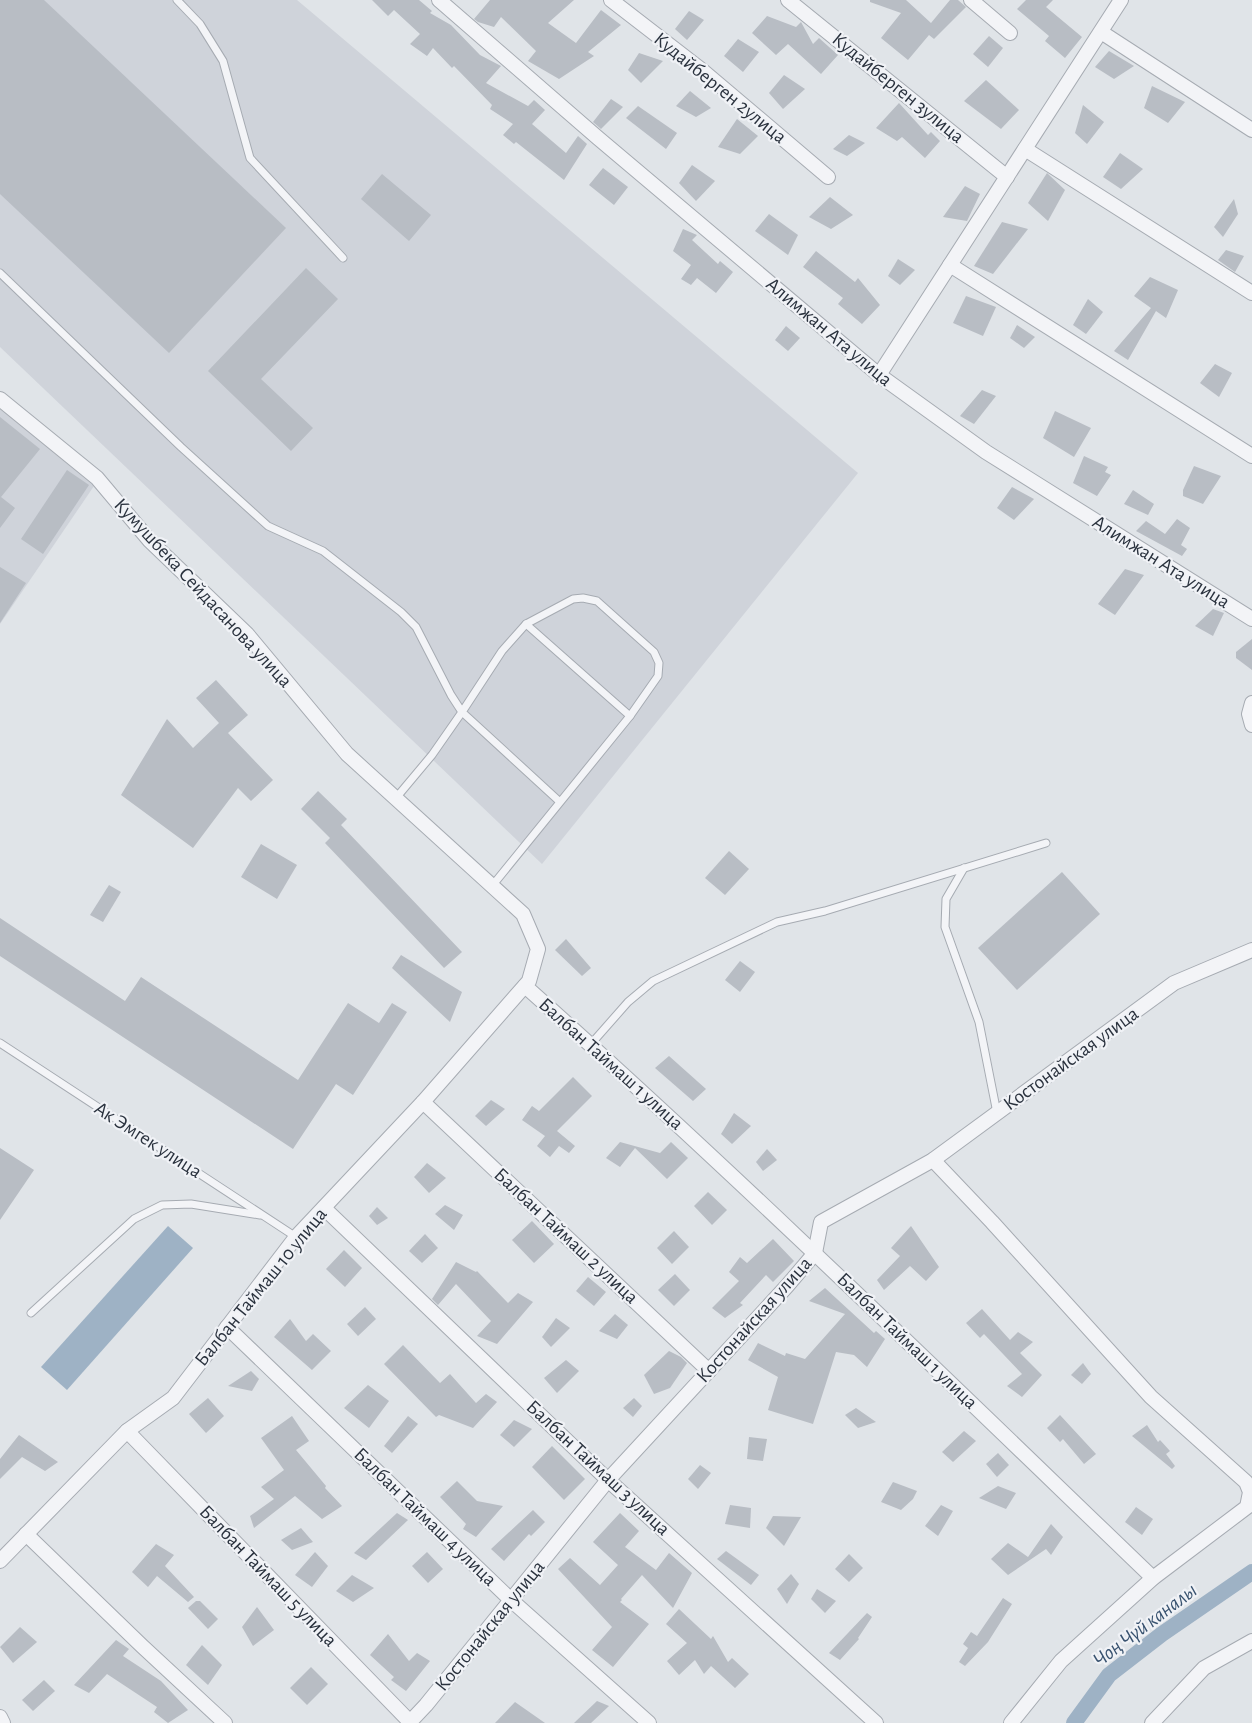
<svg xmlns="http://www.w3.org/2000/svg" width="1252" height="1723" font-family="'Alegreya Sans',sans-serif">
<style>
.built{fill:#cfd3da}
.water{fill:#9eb2c5}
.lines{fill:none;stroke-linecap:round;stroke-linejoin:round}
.canal{stroke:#9eb2c5;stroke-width:16}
.building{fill:#b8bdc4}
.lane-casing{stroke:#a6abb2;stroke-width:9}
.street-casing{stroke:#a6abb2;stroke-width:16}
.lane{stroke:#f3f4f7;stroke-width:7}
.street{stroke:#f3f4f7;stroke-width:14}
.labels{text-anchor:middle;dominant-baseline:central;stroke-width:4.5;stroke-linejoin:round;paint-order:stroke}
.street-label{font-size:20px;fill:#2a323e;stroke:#f0f2f6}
.water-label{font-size:21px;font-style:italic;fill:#38526f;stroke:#f0f2f6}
</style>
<rect width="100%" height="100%" fill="#e0e4e8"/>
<g class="built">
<path d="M 0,0 L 297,0 L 858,473 L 542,864 L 0,347 Z"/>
<path d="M 0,408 L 94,486 L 0,624 Z"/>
</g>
<path class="water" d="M 168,1226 L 193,1248 L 67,1390 L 41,1367 Z"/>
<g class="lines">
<path class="canal" d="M 1074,1723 L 1109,1675 L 1162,1634 L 1252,1572"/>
</g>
<g class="building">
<path d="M 0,0 L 44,0 L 286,228 L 169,353 L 0,194 Z"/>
<path d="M 372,0 L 419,0 L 432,11 L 430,13 L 451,25 L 480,55 L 501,66 L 486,83 L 528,106 L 534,100 L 545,110 L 532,124 L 566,153 L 578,136 L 587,144 L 564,180 L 516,142 L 514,144 L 503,135 L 513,124 L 490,109 L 492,105 L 454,66 L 452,68 L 433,48 L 427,56 L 410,44 L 420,34 L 394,10 L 388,16 Z"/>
<path d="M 490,0 L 574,0 L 548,23 L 576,43 L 601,10 L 621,25 L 588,52 L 594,56 L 559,79 L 528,61 L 536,51 L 501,17 L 494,27 L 478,22 L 474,19 Z"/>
<path d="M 870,0 L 906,0 L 931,23 L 950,0 L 958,0 L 966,7 L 934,39 L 929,35 L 908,60 L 881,38 L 901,13 L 870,2 Z"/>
<path d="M 1026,0 L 1053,0 L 1046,7 L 1082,37 L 1065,58 L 1045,41 L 1049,36 L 1017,9 Z"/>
<path d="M 689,11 L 704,20 L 687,40 L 675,29 Z"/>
<path d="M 767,16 L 796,27 L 801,22 L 813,44 L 819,38 L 838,55 L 821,74 L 788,44 L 776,55 L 752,33 Z"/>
<path d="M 989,36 L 1003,48 L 988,67 L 973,54 Z"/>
<path d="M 738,39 L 759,52 L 743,72 L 724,56 Z"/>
<path d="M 1109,51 L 1134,66 L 1114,79 L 1095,67 Z"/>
<path d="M 639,53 L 663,61 L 641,83 L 628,70 Z"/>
<path d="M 784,75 L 805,89 L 783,109 L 769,93 Z"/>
<path d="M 986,80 L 1019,110 L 1001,129 L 964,101 Z"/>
<path d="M 1152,86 L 1185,102 L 1168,123 L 1144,108 Z"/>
<path d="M 690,91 L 711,108 L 696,117 L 676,106 Z"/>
<path d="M 611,99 L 623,107 L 601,129 L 593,122 Z"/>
<path d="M 899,103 L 928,135 L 931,132 L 940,141 L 925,158 L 902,137 L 897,141 L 876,128 Z"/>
<path d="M 1083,105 L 1104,122 L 1087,144 L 1075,133 Z"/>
<path d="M 638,106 L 677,133 L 666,149 L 626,118 Z"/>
<path d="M 737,119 L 758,136 L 740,154 L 718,147 Z"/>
<path d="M 849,135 L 865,143 L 847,156 L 833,149 Z"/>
<path d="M 1120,153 L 1143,169 L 1121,189 L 1103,177 Z"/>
<path d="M 692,165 L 715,181 L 696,201 L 679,183 Z"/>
<path d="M 603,168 L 628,187 L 614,205 L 589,185 Z"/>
<path d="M 1047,173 L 1065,190 L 1048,221 L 1028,203 Z"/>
<path d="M 382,174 L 431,215 L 409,241 L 361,199 Z"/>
<path d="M 965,186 L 980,194 L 967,221 L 943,217 Z"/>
<path d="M 830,197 L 853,215 L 831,229 L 809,217 Z"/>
<path d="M 1234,199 L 1238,214 L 1223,237 L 1214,227 Z"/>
<path d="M 769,214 L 798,235 L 788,255 L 755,231 Z"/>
<path d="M 1002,222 L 1028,229 L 993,274 L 974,266 Z"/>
<path d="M 683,229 L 697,235 L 692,240 L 718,264 L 720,261 L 733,272 L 716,293 L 697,278 L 691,285 L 681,279 L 691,265 L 673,251 Z"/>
<path d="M 1226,250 L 1244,256 L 1235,272 L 1218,260 Z"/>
<path d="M 816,251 L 855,282 L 858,278 L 880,305 L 862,324 L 838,304 L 843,298 L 803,267 Z"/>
<path d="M 898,259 L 915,270 L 900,285 L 888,276 Z"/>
<path d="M 306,268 L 338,299 L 261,379 L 313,428 L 291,451 L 208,371 Z"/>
<path d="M 1150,277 L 1178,290 L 1166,318 L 1156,311 L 1128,360 L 1114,351 L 1151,308 L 1134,296 Z"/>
<path d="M 966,296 L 996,307 L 983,336 L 953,323 Z"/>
<path d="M 1088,299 L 1103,312 L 1086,334 L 1073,325 Z"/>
<path d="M 1017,325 L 1035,337 L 1024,348 L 1010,338 Z"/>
<path d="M 786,326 L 800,338 L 788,351 L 775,340 Z"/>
<path d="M 1215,364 L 1232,373 L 1219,397 L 1200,383 Z"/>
<path d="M 982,390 L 996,396 L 974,424 L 960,416 Z"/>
<path d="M 1055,411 L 1091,428 L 1074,457 L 1043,438 Z"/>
<path d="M 0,417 L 40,449 L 1,497 L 15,508 L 0,528 Z"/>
<path d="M 1084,456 L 1108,467 L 1105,472 L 1111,475 L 1097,496 L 1073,483 Z"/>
<path d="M 1194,466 L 1221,476 L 1203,504 L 1183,496 L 1183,490 Z"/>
<path d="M 67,470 L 89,485 L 43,554 L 21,539 Z"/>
<path d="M 1012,487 L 1034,499 L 1014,520 L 997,508 Z"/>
<path d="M 1133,490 L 1154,504 L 1148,515 L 1124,504 Z"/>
<path d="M 1177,519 L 1190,528 L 1181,545 L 1187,549 L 1182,556 L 1136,531 L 1146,521 L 1165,534 Z"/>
<path d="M 0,567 L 26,583 L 0,623 Z"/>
<path d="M 1125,569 L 1144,575 L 1115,615 L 1098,604 Z"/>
<path d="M 1213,609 L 1224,613 L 1213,636 L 1195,626 Z"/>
<path d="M 1252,639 L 1252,670 L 1236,658 L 1236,652 Z"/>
<path d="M 216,680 L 248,715 L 228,733 L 273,780 L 251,801 L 238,788 L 193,848 L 121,795 L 167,719 L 193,748 L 219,723 L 196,698 Z"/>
<path d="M 318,791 L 347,819 L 341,825 L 462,952 L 444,968 L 325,843 L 330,838 L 301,809 Z"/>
<path d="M 261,844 L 297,865 L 277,899 L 241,877 Z"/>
<path d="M 729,851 L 749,869 L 725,895 L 705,878 Z"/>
<path d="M 1062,872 L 1100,914 L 1017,990 L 978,948 Z"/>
<path d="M 109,885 L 121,892 L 103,922 L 90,915 Z"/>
<path d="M 0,918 L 125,1001 L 141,977 L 298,1080 L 348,1003 L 379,1023 L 392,1003 L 407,1012 L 353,1095 L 336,1084 L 293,1149 L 0,956 Z"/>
<path d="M 566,939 L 591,968 L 582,976 L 555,950 Z"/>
<path d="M 401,955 L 462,992 L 450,1022 L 392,968 Z"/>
<path d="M 740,961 L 755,972 L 740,992 L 725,980 Z"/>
<path d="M 669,1056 L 706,1089 L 693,1101 L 655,1068 Z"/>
<path d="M 573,1077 L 592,1096 L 557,1131 L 575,1146 L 569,1153 L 559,1146 L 550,1157 L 537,1146 L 545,1136 L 522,1120 L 532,1106 L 539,1111 Z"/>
<path d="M 491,1100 L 505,1109 L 486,1126 L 475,1116 Z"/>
<path d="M 734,1113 L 751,1126 L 732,1144 L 721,1134 Z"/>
<path d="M 620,1142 L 660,1153 L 671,1142 L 688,1158 L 667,1179 L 635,1148 L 620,1167 L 606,1158 Z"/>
<path d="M 0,1148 L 34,1170 L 0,1220 Z"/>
<path d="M 767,1149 L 777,1160 L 763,1171 L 756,1162 Z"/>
<path d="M 427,1163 L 446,1178 L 429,1193 L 414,1177 Z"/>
<path d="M 708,1192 L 727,1210 L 712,1225 L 694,1206 Z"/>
<path d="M 445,1205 L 463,1215 L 454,1230 L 435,1214 Z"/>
<path d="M 377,1207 L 388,1218 L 377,1225 L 369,1216 Z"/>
<path d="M 532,1221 L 554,1244 L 534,1263 L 512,1240 Z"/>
<path d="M 911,1226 L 939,1267 L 926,1281 L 910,1266 L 884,1290 L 877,1280 L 900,1256 L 891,1248 Z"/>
<path d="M 674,1231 L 689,1247 L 672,1264 L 657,1248 Z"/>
<path d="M 425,1234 L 438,1248 L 422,1263 L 409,1251 Z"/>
<path d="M 773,1239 L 794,1261 L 773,1282 L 766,1275 L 740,1303 L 743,1305 L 725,1318 L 712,1308 L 739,1281 L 729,1272 L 740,1257 L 747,1263 Z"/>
<path d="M 344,1250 L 362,1268 L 345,1287 L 326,1269 Z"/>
<path d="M 456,1262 L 476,1272 L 477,1271 L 508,1303 L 518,1293 L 533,1302 L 497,1344 L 477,1336 L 491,1321 L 456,1284 L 438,1305 L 432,1299 Z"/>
<path d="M 675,1274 L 690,1290 L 674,1306 L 658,1290 Z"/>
<path d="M 588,1277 L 606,1292 L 594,1306 L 576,1291 Z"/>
<path d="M 825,1288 L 874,1333 L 876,1331 L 885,1339 L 867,1367 L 854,1355 L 836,1352 L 813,1424 L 768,1410 L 778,1377 L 748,1360 L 758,1343 L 785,1356 L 786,1353 L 805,1359 L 845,1314 L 809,1301 Z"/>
<path d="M 365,1307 L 376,1319 L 358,1336 L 347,1324 Z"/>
<path d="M 982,1309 L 1010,1340 L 1018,1332 L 1033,1342 L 1020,1353 L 1042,1375 L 1022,1397 L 1007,1386 L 1022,1374 L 984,1334 L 980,1338 L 966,1323 Z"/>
<path d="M 615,1314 L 628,1325 L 617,1339 L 599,1331 Z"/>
<path d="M 556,1318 L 570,1328 L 551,1347 L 542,1337 Z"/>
<path d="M 290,1319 L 306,1341 L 313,1334 L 331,1351 L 312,1370 L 274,1337 Z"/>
<path d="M 403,1345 L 440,1383 L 450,1374 L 476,1403 L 486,1394 L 497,1402 L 473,1428 L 439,1415 L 436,1417 L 384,1364 Z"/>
<path d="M 669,1351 L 681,1357 L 687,1363 L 670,1388 L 654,1394 L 644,1375 Z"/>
<path d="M 566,1360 L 579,1371 L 557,1393 L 544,1378 Z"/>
<path d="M 1083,1363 L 1091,1374 L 1082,1384 L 1071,1375 Z"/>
<path d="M 251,1371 L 259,1379 L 252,1391 L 228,1386 Z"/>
<path d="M 368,1385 L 389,1401 L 369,1428 L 344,1408 Z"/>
<path d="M 208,1398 L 224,1416 L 206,1433 L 189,1414 Z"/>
<path d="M 634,1398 L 642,1406 L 633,1417 L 623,1408 Z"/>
<path d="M 856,1408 L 876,1422 L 858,1428 L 845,1415 Z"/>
<path d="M 1060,1415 L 1096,1454 L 1084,1464 L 1063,1439 L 1060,1442 L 1047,1428 Z"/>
<path d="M 292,1416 L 309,1441 L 296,1450 L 326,1486 L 325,1488 L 342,1506 L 322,1519 L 295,1496 L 254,1528 L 250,1516 L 274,1499 L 261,1487 L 284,1470 L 261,1438 Z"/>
<path d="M 408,1416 L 418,1424 L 392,1453 L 384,1446 Z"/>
<path d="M 514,1420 L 532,1429 L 514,1447 L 500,1435 Z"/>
<path d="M 1147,1425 L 1158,1442 L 1160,1440 L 1170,1451 L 1166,1454 L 1175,1466 L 1172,1469 L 1132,1436 Z"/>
<path d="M 964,1431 L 976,1441 L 953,1462 L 942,1452 Z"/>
<path d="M 19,1435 L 58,1462 L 45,1471 L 22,1457 L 0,1479 L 0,1459 Z"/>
<path d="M 749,1437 L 767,1439 L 763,1461 L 747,1459 Z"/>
<path d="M 552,1446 L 585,1479 L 564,1500 L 532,1467 Z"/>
<path d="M 998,1453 L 1009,1465 L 997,1477 L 986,1464 Z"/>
<path d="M 700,1465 L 711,1473 L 698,1489 L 688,1479 Z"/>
<path d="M 457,1481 L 477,1501 L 503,1506 L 476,1537 L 463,1529 L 466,1524 L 440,1497 Z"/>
<path d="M 893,1482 L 917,1491 L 913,1499 L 901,1510 L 881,1502 Z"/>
<path d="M 998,1486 L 1016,1493 L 1006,1509 L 979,1498 Z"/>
<path d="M 730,1505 L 751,1508 L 750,1528 L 725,1524 Z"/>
<path d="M 941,1505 L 953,1511 L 938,1536 L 925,1526 Z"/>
<path d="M 1136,1507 L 1153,1519 L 1142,1535 L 1125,1522 Z"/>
<path d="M 533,1510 L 545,1522 L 531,1536 L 529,1534 L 504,1561 L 491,1549 Z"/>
<path d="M 397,1513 L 408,1520 L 366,1560 L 354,1553 Z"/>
<path d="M 620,1513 L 639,1531 L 625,1547 L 656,1570 L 669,1553 L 692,1573 L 673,1608 L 642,1575 L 621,1599 L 622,1600 L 620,1602 L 649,1624 L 613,1667 L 592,1650 L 612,1627 L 558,1569 L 570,1558 L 600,1585 L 618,1565 L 593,1542 Z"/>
<path d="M 773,1516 L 801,1517 L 784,1546 L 766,1528 Z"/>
<path d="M 1051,1524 L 1063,1537 L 1051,1555 L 1046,1549 L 1008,1575 L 991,1559 L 1008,1543 L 1028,1557 Z"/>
<path d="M 301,1528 L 313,1542 L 292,1550 L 281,1540 Z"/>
<path d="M 156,1544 L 174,1555 L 165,1566 L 194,1597 L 188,1602 L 157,1576 L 148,1587 L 132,1572 Z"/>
<path d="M 726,1551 L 759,1575 L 751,1585 L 717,1559 Z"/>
<path d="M 315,1552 L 328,1566 L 312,1587 L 295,1575 Z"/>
<path d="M 427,1552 L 443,1569 L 428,1583 L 412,1566 Z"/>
<path d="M 849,1554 L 863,1568 L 849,1582 L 835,1569 Z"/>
<path d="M 791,1574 L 799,1584 L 787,1604 L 777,1589 Z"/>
<path d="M 352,1575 L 374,1588 L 353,1602 L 336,1591 Z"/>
<path d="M 817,1589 L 836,1601 L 825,1613 L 811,1599 Z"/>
<path d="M 1003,1598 L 1012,1604 L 988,1642 L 965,1666 L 959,1662 L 968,1648 L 963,1644 L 971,1632 L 977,1636 Z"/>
<path d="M 196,1601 L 200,1601 L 218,1619 L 208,1629 L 188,1608 Z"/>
<path d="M 257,1607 L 274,1630 L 253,1646 L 242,1627 Z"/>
<path d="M 679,1609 L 711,1639 L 713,1636 L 728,1662 L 732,1658 L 749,1674 L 735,1688 L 711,1666 L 704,1674 L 695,1660 L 679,1675 L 667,1661 L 687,1643 L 666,1624 Z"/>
<path d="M 867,1613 L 872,1617 L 858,1638 L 859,1639 L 840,1660 L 829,1653 Z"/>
<path d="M 20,1627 L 37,1642 L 13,1663 L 0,1647 Z"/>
<path d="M 388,1634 L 409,1661 L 417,1653 L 430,1661 L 406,1691 L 391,1680 L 394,1677 L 370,1655 Z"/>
<path d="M 116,1640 L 129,1649 L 123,1656 L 161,1681 L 188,1710 L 168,1723 L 154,1712 L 157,1707 L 107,1674 L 89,1693 L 74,1685 Z"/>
<path d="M 202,1645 L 222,1665 L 208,1685 L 186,1665 Z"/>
<path d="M 311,1667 L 328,1684 L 307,1705 L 290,1688 Z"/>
<path d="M 44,1680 L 55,1691 L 33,1711 L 22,1700 Z"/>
<path d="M 597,1701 L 609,1706 L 591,1723 L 574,1723 Z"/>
<path d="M 515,1702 L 545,1723 L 495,1723 Z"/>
</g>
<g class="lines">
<g class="lane-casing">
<g id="lane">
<path d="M 177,0 L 200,24 L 223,61 L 250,158 L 343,258"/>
<path d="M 0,273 L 181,447 L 268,526 L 323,551 L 401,612 L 416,627 L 451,695 L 462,712 L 432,755 L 396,798"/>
<path d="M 526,624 L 630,716"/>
<path d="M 964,868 L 946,899 L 945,927 L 979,1022 L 997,1113"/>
<path d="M 492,886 L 630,716 L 658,676 L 659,663 L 654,652 L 597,601 L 583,598 L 573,599 L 526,624 L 502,651 L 462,712 L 560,802"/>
<path d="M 0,1043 L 296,1237"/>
<path d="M 591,1044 L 628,1002 L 653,981 L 777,922 L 825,911 L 1046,843"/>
<path d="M 31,1313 L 134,1219 L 162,1205 L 191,1204 L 260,1215"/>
</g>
</g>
<g class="street-casing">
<g id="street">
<path d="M 439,0 L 598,138 L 879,375 L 986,452 L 1252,619"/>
<path d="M 611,0 L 703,71 L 828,177"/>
<path d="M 788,0 L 1007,177"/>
<path d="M 971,0 L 1010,33"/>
<path d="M 1101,32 L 1252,130"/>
<path d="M 1025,149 L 1252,293"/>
<path d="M 950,265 L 1252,456"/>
<path d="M 879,375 L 1121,0"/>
<path d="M 0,399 L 97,478 L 150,541 L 247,634 L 347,754 L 523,914 L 538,949 L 529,981 L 423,1102 L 296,1237 L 173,1398 L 127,1431 L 0,1561"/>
<path d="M 1252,703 L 1249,714 L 1252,725"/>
<path d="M 525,986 C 740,1178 946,1379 1153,1578"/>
<path d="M 423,1102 L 709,1371"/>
<path d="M 933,1160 L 992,1222 L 1151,1397 L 1246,1482 L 1250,1492 L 1247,1507 L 1153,1578 L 1061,1661 L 1011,1723"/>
<path d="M 324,1208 L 608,1480 L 876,1723"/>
<path d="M 227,1327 L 511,1600 L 649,1723"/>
<path d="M 127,1431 L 410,1722"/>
<path d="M 26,1534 L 142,1646 L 225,1723"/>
<path d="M 0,1717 L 3,1723"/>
<path d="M 409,1723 L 426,1705 L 608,1480 L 787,1286 L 815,1253 L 821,1222 L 933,1160 L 1174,983 L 1252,950"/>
<path d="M 1152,1723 L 1204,1668 L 1252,1641"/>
</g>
</g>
<use href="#lane" class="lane"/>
<use href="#street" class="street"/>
</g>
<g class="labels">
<g class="street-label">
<text transform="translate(720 88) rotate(39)">Кудайберген 2улица</text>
<text transform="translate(898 88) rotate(39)">Кудайберген 3улица</text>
<text transform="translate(829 332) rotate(40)">Алимжан Ата улица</text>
<text transform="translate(1161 562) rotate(32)">Алимжан Ата улица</text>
<text transform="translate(203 593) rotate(47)">Кумушбека Сейдасанова улица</text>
<text transform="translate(1071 1059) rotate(-36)">Костонайская улица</text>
<text transform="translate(611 1064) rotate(42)">Балбан Таймаш 1 улица</text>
<text transform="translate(148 1140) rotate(33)">Ак Эмгек улица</text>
<text transform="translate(566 1236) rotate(43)">Балбан Таймаш 2 улица</text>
<text transform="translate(261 1287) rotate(-51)">Балбан Таймаш 10 улица</text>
<text transform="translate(754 1320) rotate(-48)">Костонайская улица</text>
<text transform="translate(907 1341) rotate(44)">Балбан Таймаш 1 улица</text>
<text transform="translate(598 1468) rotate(43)">Балбан Таймаш 3 улица</text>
<text transform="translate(425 1517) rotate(44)">Балбан Таймаш 4 улица</text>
<text transform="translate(268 1576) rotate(46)">Балбан Таймаш 5 улица</text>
<text transform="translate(490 1626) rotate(-51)">Костонайская улица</text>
</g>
<g class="water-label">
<text transform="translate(1145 1625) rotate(-37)">Чоң Чүй каналы</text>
</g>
</g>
</svg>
